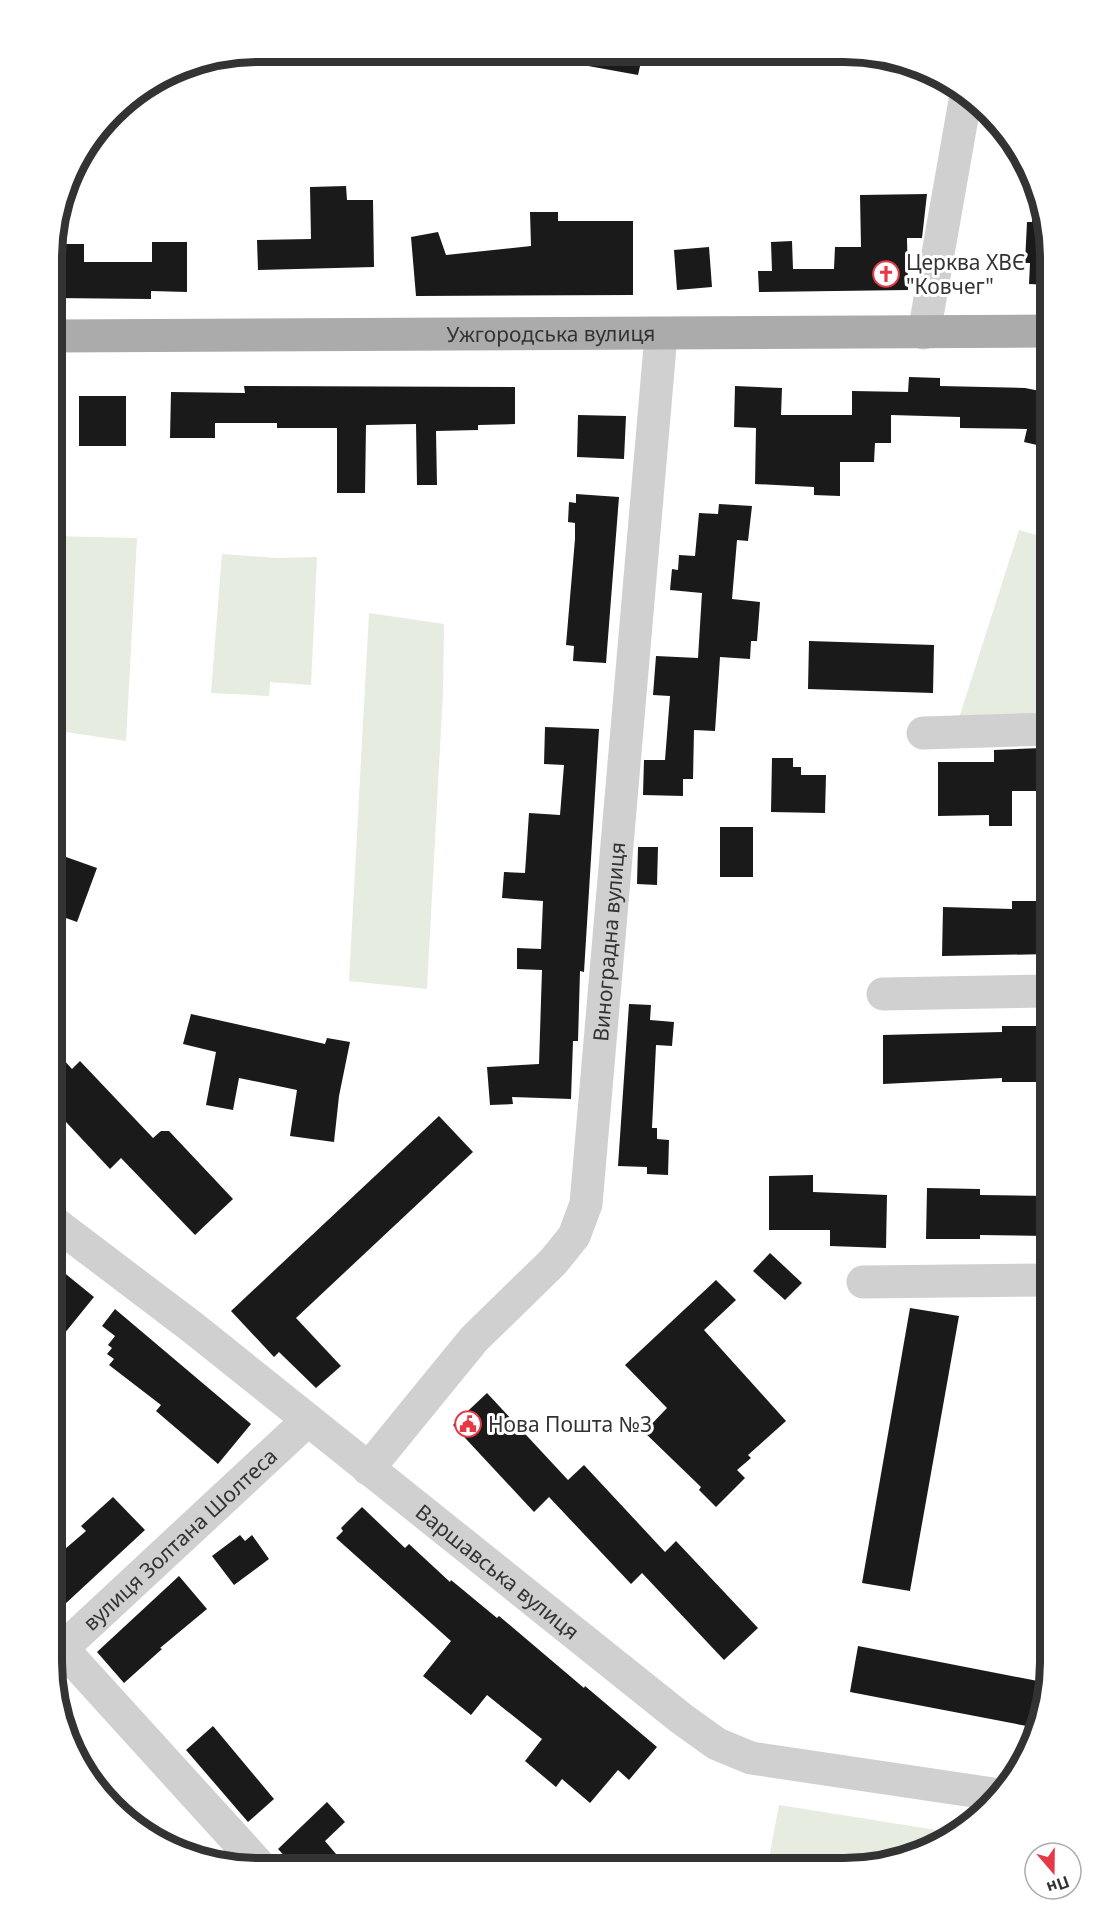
<svg xmlns="http://www.w3.org/2000/svg" width="1101" height="1919" font-family="'Noto Sans',sans-serif">
<style>
.green{fill:#e6ecdf}
.building{fill:#1a1a1a}
.lines{fill:none;stroke-linecap:round;stroke-linejoin:round}
.minor{stroke:#d0d0d0;stroke-width:33}
.major{stroke:#ababab;stroke-width:33}
.labels{text-anchor:middle;dominant-baseline:central;stroke-width:6;stroke-linejoin:round;paint-order:stroke}
.poi-label{font-size:21px;fill:#333;stroke:#fff;text-anchor:start}
.street-label{font-size:21px;fill:#333;stroke:#fff}
.rim{fill:none;stroke:#333;stroke-width:8}
</style>
<rect width="100%" height="100%" fill="#fff"/>
<g class="green">
<path d="M 1019,530 L 1050,539 L 1050,715 L 959,718 Z"/>
<path d="M 52,536 L 137,538 L 126,741 L 52,730 Z"/>
<path d="M 222,554 L 278,558 L 317,557 L 311,685 L 270,682 L 269,696 L 211,693 Z"/>
<path d="M 369,613 L 444,624 L 443,692 L 427,989 L 349,981 Z"/>
<path d="M 779,1805 L 955,1833 L 910,1857 L 844,1868 L 767,1868 Z"/>
</g>
<g class="building">
<path d="M 578,53 L 643,53 L 638,75 L 577,64 Z"/>
<path d="M 346,186 L 347,200 L 373,200 L 374,267 L 258,270 L 257,240 L 311,239 L 310,187 Z"/>
<path d="M 927,194 L 922,238 L 907,238 L 908,290 L 759,292 L 758,271 L 772,271 L 771,242 L 792,241 L 793,269 L 834,269 L 835,247 L 861,247 L 860,195 Z"/>
<path d="M 1042,208 L 1050,257 L 1050,285 L 1029,284 L 1030,263 L 1025,263 L 1027,222 L 1032,222 L 1033,209 Z"/>
<path d="M 530,212 L 558,212 L 558,221 L 633,221 L 633,295 L 416,296 L 411,237 L 438,232 L 446,255 L 531,246 Z"/>
<path d="M 152,242 L 187,242 L 187,292 L 151,291 L 151,299 L 53,298 L 53,244 L 84,244 L 84,262 L 152,262 Z"/>
<path d="M 709,247 L 712,287 L 677,290 L 674,250 Z"/>
<path d="M 909,377 L 940,378 L 940,386 L 1025,388 L 1050,393 L 1050,448 L 1024,442 L 1027,429 L 960,428 L 960,417 L 891,415 L 891,443 L 875,443 L 874,462 L 840,462 L 840,496 L 814,495 L 814,487 L 755,484 L 756,428 L 734,427 L 735,386 L 782,388 L 781,415 L 852,415 L 852,391 L 908,392 Z"/>
<path d="M 244,386 L 515,387 L 515,424 L 478,425 L 478,430 L 436,431 L 437,485 L 417,485 L 416,424 L 366,425 L 365,493 L 337,493 L 337,428 L 277,428 L 277,423 L 215,423 L 215,438 L 170,438 L 171,392 L 245,393 Z"/>
<rect x="79" y="396" width="47" height="50"/>
<path d="M 578,415 L 626,416 L 624,459 L 577,457 Z"/>
<path d="M 576,494 L 619,497 L 606,663 L 573,661 L 574,646 L 566,645 L 575,539 L 575,523 L 568,522 L 569,502 L 576,503 Z"/>
<path d="M 719,504 L 752,506 L 748,541 L 737,540 L 732,599 L 760,602 L 757,641 L 751,641 L 750,659 L 720,657 L 715,731 L 694,730 L 693,779 L 683,779 L 683,796 L 643,795 L 644,760 L 665,760 L 670,696 L 653,695 L 656,656 L 698,658 L 702,593 L 670,590 L 672,569 L 678,570 L 679,555 L 695,556 L 699,513 L 718,514 Z"/>
<path d="M 809,641 L 934,645 L 933,693 L 808,689 Z"/>
<path d="M 545,727 L 599,729 L 584,972 L 580,971 L 578,1041 L 573,1041 L 571,1099 L 512,1097 L 513,1104 L 490,1105 L 487,1067 L 539,1064 L 542,970 L 517,969 L 517,948 L 541,949 L 543,901 L 502,898 L 504,872 L 525,873 L 529,813 L 560,815 L 564,765 L 544,764 Z"/>
<path d="M 1042,748 L 1043,791 L 1012,791 L 1012,826 L 989,826 L 989,815 L 938,816 L 938,762 L 994,762 L 994,750 Z"/>
<path d="M 772,758 L 793,758 L 793,767 L 801,767 L 801,775 L 826,775 L 825,813 L 771,812 Z"/>
<rect x="720" y="827" width="33" height="50"/>
<path d="M 638,847 L 658,847 L 657,885 L 637,884 Z"/>
<path d="M 52,852 L 97,868 L 77,922 L 52,913 Z"/>
<path d="M 1012,901 L 1050,901 L 1050,954 L 942,956 L 943,907 L 1012,909 Z"/>
<path d="M 629,1004 L 651,1005 L 650,1020 L 674,1022 L 672,1046 L 656,1045 L 652,1128 L 657,1128 L 657,1139 L 669,1140 L 668,1175 L 647,1174 L 647,1167 L 618,1166 Z"/>
<path d="M 191,1014 L 325,1044 L 327,1038 L 350,1042 L 339,1096 L 334,1142 L 290,1136 L 297,1090 L 239,1078 L 233,1110 L 206,1105 L 216,1052 L 183,1044 Z"/>
<path d="M 1002,1026 L 1044,1026 L 1044,1082 L 1002,1082 L 1002,1078 L 883,1084 L 883,1035 L 1002,1032 Z"/>
<path d="M 52,1047 L 72,1069 L 80,1061 L 153,1138 L 161,1131 L 169,1131 L 233,1199 L 195,1235 L 121,1158 L 110,1169 L 52,1107 Z"/>
<path d="M 439,1116 L 473,1152 L 296,1318 L 341,1366 L 316,1388 L 279,1352 L 274,1357 L 231,1311 Z"/>
<path d="M 813,1175 L 813,1192 L 887,1195 L 886,1248 L 830,1246 L 830,1230 L 769,1230 L 769,1176 Z"/>
<path d="M 927,1188 L 980,1189 L 980,1195 L 1048,1196 L 1048,1236 L 980,1235 L 980,1239 L 926,1239 Z"/>
<path d="M 770,1253 L 802,1283 L 785,1300 L 753,1271 Z"/>
<path d="M 51,1262 L 94,1297 L 51,1350 Z"/>
<path d="M 716,1280 L 736,1300 L 704,1330 L 786,1421 L 748,1455 L 751,1458 L 737,1470 L 745,1478 L 716,1507 L 699,1490 L 701,1487 L 644,1432 L 667,1408 L 625,1365 Z"/>
<path d="M 910,1308 L 959,1316 L 910,1591 L 862,1583 Z"/>
<path d="M 115,1309 L 251,1424 L 218,1464 L 156,1411 L 161,1405 L 109,1365 L 114,1359 L 107,1354 L 112,1348 L 108,1345 L 115,1336 L 102,1326 Z"/>
<path d="M 487,1393 L 568,1480 L 584,1465 L 665,1552 L 676,1541 L 758,1628 L 724,1660 L 642,1573 L 631,1584 L 549,1497 L 534,1512 L 453,1425 Z"/>
<path d="M 113,1497 L 145,1530 L 51,1617 L 51,1561 L 86,1531 L 81,1526 Z"/>
<path d="M 362,1507 L 405,1548 L 409,1544 L 450,1582 L 451,1580 L 497,1618 L 499,1616 L 584,1688 L 585,1686 L 657,1747 L 629,1780 L 618,1770 L 590,1803 L 562,1779 L 556,1787 L 525,1761 L 542,1739 L 487,1695 L 471,1715 L 423,1676 L 451,1641 L 336,1538 L 343,1531 L 341,1528 Z"/>
<path d="M 240,1535 L 245,1541 L 252,1535 L 269,1559 L 234,1585 L 212,1556 Z"/>
<path d="M 179,1576 L 207,1609 L 160,1648 L 162,1649 L 124,1683 L 97,1652 Z"/>
<path d="M 858,1646 L 1048,1683 L 1037,1728 L 850,1692 Z"/>
<path d="M 213,1726 L 274,1799 L 248,1822 L 186,1750 Z"/>
<path d="M 327,1802 L 345,1822 L 325,1841 L 347,1867 L 319,1866 L 310,1856 L 299,1866 L 294,1866 L 278,1849 Z"/>
</g>
<g class="lines">
<g class="minor">
<path d="M 924,333 L 966,95"/>
<path d="M 923,733 L 1050,729"/>
<path d="M 883,994 L 1050,991"/>
<path id="s1" d="M 52,1221 L 192,1327 L 682,1719 L 717,1744 L 751,1758 L 1000,1795"/>
<path d="M 863,1282 L 1050,1280"/>
<path id="s2" d="M 368,1469 L 474,1339 L 553,1262 L 574,1236 L 586,1204 L 661,335"/>
<path d="M 51,1636 L 260,1866"/>
<path id="s3" d="M 51,1659 L 308,1420"/>
</g>
<path class="major" id="s4" d="M 53,336 L 1050,331"/>
</g>
<defs>
<g id="church-ring" transform="scale(1.35)"><circle r="9.5" fill="#fff" stroke="#e63946" stroke-width="1.5"/><path d="M-1.2-6h2.4v3.5h3.3v2.4h-3.3V6h-2.4V-.1h-3.3v-2.4h3.3Z" fill="#e63946"/></g>
<g id="civic-ring" transform="scale(1.35)"><circle r="9.5" fill="#fff" stroke="#e63946" stroke-width="1.5"/><path d="M-.6-6.5H3V-4.5H.6V-3L4-1V1h2V6H-6V1h2V-1L-.6-3ZM-1.2 2.5V6h2.4V2.5Z" fill="#e63946"/></g>
</defs>
<g fill-rule="evenodd">
<use href="#church-ring" x="886" y="274"/>
<use href="#civic-ring" x="468" y="1424"/>
</g>
<g class="labels">
<g class="poi-label">
<text x="906" y="262">Церква ХВЄ<tspan x="906" dy="24">"Ковчег"</tspan></text>
<text x="488" y="1424">Нова Пошта №3</text>
</g>
<g class="street-label">
<text stroke="none"><textPath href="#s4" startOffset="498">Ужгородська вулиця</textPath></text>
<text stroke="none"><textPath href="#s2" startOffset="609">Виноградна вулиця</textPath></text>
<text stroke="none"><textPath href="#s3" startOffset="176">вулиця Золтана Шолтеса</textPath></text>
<text stroke="none"><textPath href="#s1" startOffset="567">Варшавська вулиця</textPath></text>
</g>
</g>
<path d="M0 0H1101V1919H0ZM258 62H844A196 196 0 0 1 1040 258V1662A196 196 0 0 1 844 1858H258A196 196 0 0 1 62 1662V258A196 196 0 0 1 258 62Z" fill="#fff" fill-rule="evenodd"/>
<path class="rim" d="M258 62H844A196 196 0 0 1 1040 258V1662A196 196 0 0 1 844 1858H258A196 196 0 0 1 62 1662V258A196 196 0 0 1 258 62Z"/>
<g transform="translate(1053 1871) rotate(160)"><circle r="28" fill="#ffffff" stroke="#adadad" stroke-width="1.5"/>
<path d="M0-4.5L10 22L0 15L-10 22Z" fill="#e63946"/>
<text y="-9" font-size="16" font-weight="bold" text-anchor="middle" fill="#333333">Пн</text>
</g>
</svg>
